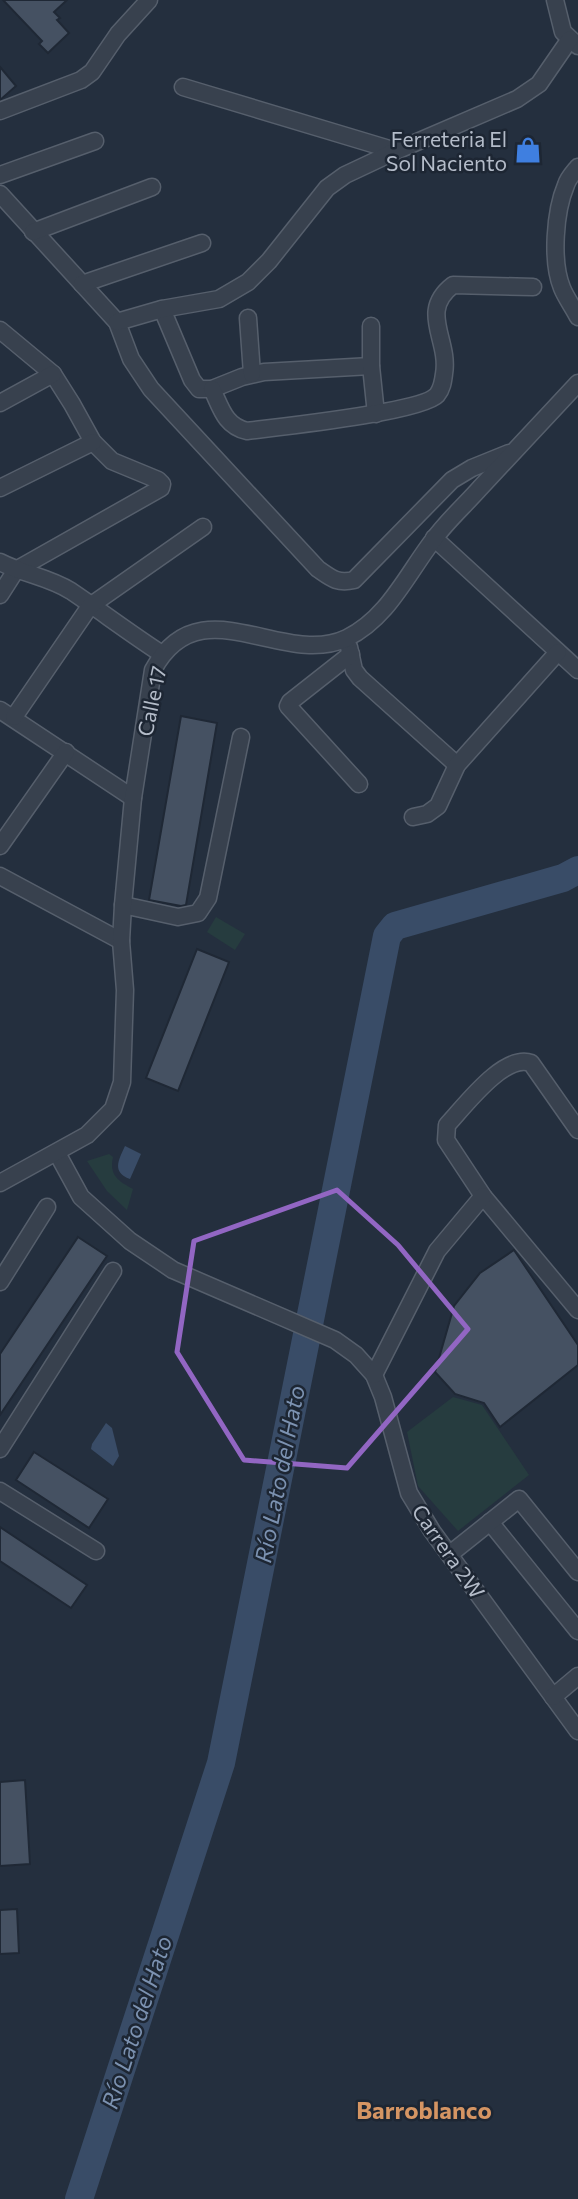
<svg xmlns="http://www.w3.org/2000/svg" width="578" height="2199" font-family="Commissioner,sans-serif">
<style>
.green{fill:#263c3f}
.water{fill:#394c67}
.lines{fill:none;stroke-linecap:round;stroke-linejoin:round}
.river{stroke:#394c67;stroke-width:28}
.building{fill:#455162;stroke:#1f2835;stroke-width:2}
.minor-casing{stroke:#565f6c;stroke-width:19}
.minor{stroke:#38414e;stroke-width:16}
.marked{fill:none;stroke:#9266c3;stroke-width:5;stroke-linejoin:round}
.labels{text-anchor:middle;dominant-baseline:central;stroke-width:5;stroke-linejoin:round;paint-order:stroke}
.poi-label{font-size:21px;fill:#b4bcc9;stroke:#1d2633;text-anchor:end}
.street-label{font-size:21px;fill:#b4bcc9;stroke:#1d2633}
.water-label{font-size:23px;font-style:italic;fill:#7c92b1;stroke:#1d2633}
.quarter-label{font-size:24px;font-weight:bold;fill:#d59563;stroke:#1d2633}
</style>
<rect width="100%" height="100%" fill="#242f3e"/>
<g class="green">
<path d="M 216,917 L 245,934 L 235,950 L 207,932 Z"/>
<path d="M 109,1154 L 113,1157 C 109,1175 118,1181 133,1189 L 127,1210 L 107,1191 L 87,1161 Z"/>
<path d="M 453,1397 L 482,1405 L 529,1475 L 458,1531 L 418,1486 L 407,1432 Z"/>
</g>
<g class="water">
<path d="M 125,1146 L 141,1154 L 130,1179 C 112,1172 118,1161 125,1146 Z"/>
<path d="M 106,1423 L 112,1428 L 119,1456 L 113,1466 L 91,1449 L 92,1444 Z"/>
</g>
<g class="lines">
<path class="river" d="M 79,2199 L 221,1763 L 387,936 L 395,926 L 563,878 L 578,870"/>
</g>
<g class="building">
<path d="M 3,0 L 67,0 L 54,12 L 60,18 L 57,20 L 69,33 L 48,53 L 39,44 L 42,41 Z"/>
<path d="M 0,67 L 16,86 L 0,100 Z"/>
<path d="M 181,716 L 217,723 L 186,905 L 181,906 L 149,900 Z"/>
<path d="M 197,949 L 229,962 L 178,1091 L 146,1078 Z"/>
<path d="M 78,1237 L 107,1256 L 0,1415 L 0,1354 Z"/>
<path d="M 514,1250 L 578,1345 L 578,1365 L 500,1427 L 484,1403 L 455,1394 L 435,1372 L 454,1306 L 480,1273 Z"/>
<path d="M 34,1452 L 108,1499 L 89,1528 L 16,1480 Z"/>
<path d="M 0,1527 L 87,1585 L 71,1608 L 0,1561 Z"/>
<path d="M 25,1780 L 30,1864 L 0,1866 L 0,1782 Z"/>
<path d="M 17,1909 L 19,1953 L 0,1954 L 0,1910 Z"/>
</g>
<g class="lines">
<g class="minor-casing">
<g id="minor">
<path d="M 555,0 L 563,32 L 578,46"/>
<path d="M 183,87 L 396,151"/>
<path d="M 0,111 L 81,80 L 92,72 L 118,34 L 149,0"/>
<path d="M 578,167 C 574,172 568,178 566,185 C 555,211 551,261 562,288 C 566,298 573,307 578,317"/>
<path d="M 0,175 L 95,141"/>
<path d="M 0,194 L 117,322 L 131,359 L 151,389 L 318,569 C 331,578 337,584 354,580 L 452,480 L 472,468 L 509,453"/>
<path d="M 33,232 L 152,187"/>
<path d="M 82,284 L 202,243"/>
<path d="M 162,309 L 192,380 L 199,389 L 212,389 L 242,377 L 264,372 L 371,366"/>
<path d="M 248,318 L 252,374"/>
<path d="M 117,322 L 162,309 L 219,299 L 248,282 L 269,261 L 327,188 L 345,175 L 396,151 L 517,99 L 539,84 L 570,39"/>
<path d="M 371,326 L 371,366 L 376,414"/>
<path d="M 0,330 L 53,374 L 72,404 L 93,442 L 112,461 L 158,480 L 162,484 L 161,488 L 16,570 L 0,595"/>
<path d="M 212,389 C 221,408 225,426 247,431 C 278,427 422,412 437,395 C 442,389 443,382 444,374 C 450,339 418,312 453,285 L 533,287"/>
<path d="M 0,403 L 53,374"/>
<path d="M 0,488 L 93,442"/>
<path d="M 434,538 L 578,670"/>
<path d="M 0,562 C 23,574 49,577 71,591 C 102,612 131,634 162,654"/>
<path d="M 349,647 L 354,670 L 360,678 L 457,765"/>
<path d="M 351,654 L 290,702 L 288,706 L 359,784"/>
<path d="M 0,710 L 133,798"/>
<path d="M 14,717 L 90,606 L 203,527"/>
<path d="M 413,817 L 427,814 L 438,806 L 457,765 L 558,652"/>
<path d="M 0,846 L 66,752"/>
<path d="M 0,876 L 121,941"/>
<path d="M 123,905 L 178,917 L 198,913 L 208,898 L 241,737"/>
<path d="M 578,1130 L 531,1063 C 504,1053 464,1107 447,1125 L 446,1140 L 483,1196 L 578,1310"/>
<path d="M 57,1153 L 81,1197 L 130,1241 L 173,1270 L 335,1340 L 356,1355 L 374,1375 L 383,1397 L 409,1493 L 432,1531 L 578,1731"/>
<path d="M 0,1183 L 87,1135 L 113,1109 L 122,1082 L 125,990 L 121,941 L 123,905 L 133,798 L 153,670 C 200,583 282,669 347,638 C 388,618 407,574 434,539 C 447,521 465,505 480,488 C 513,453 545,418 578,383"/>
<path d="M 0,1282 L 47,1207"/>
<path d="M 374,1375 L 437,1251 L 483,1196"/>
<path d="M 0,1449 L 113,1271"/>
<path d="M 0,1491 L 96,1551"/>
<path d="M 490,1522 L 578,1631"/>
<path d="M 450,1554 L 519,1499 L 578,1572"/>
<path d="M 553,1697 L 578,1676"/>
</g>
</g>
<use href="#minor" class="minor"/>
</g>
<path class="marked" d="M 337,1190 L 398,1245 L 468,1329 L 347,1468 L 244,1460 L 177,1352 L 194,1241 Z"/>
<defs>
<g id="shop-bare" transform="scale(2.1)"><path d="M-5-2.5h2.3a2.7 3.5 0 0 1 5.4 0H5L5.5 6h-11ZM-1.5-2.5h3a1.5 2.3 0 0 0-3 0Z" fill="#3f7fe0" stroke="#1d2633" stroke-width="2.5" paint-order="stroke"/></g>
</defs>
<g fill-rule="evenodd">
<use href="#shop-bare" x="528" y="150"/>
</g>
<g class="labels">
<g class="poi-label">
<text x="507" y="138">Ferreteria El<tspan x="507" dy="24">Sol Naciento</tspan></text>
</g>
<g class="street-label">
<text transform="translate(151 701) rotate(-78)">Calle 17</text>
<text transform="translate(449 1551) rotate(55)">Carrera 2W</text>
</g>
<g class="water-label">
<text transform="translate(279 1474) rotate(-79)">Río Lato del Hato</text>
<text transform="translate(136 2022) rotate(-72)">Río Lato del Hato</text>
</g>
<g class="quarter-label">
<text x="424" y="2109">Barroblanco</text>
</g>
</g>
</svg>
